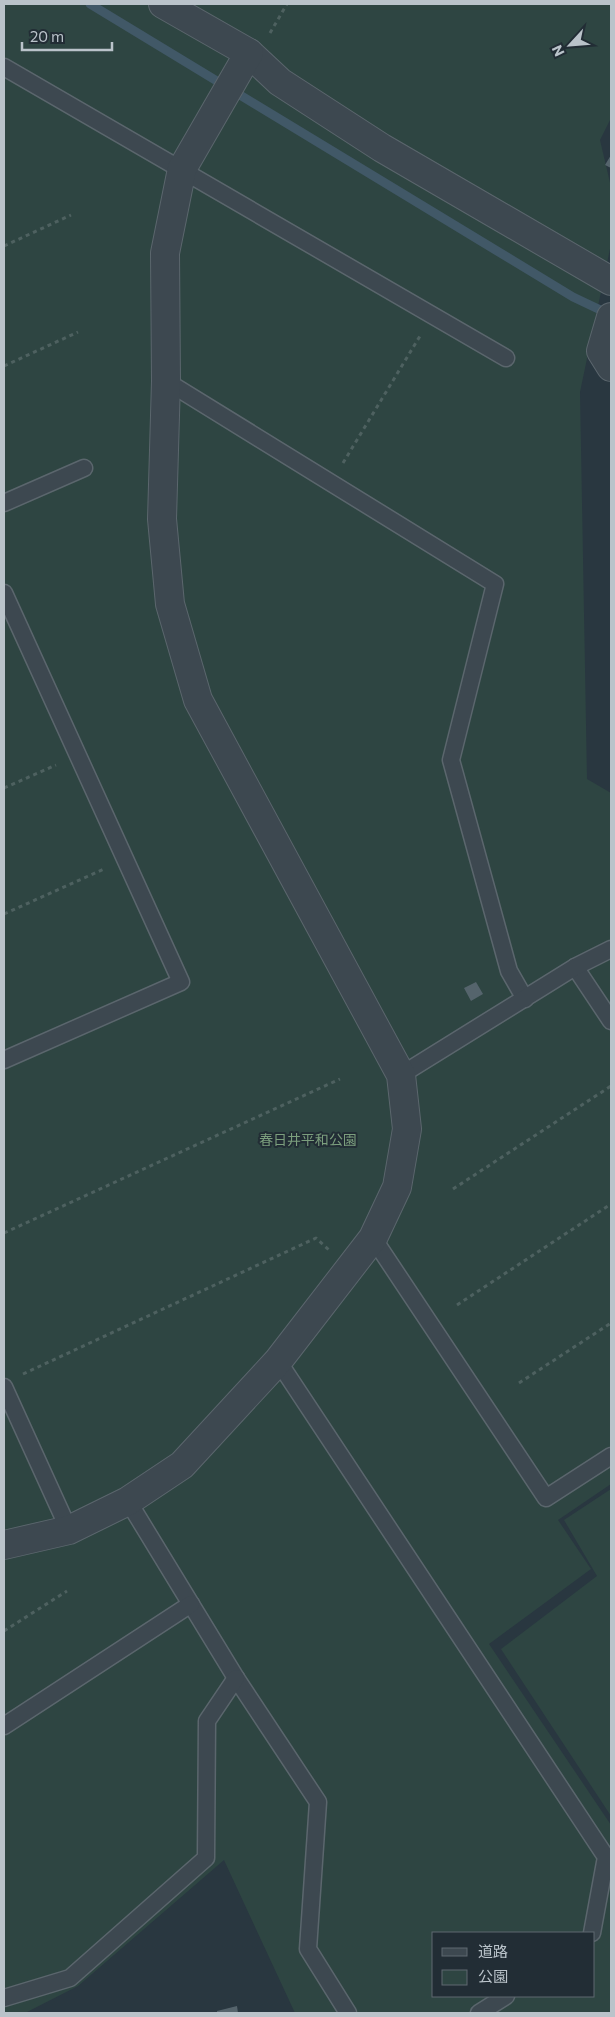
<svg xmlns="http://www.w3.org/2000/svg" width="615" height="2017" font-family="Commissioner,'Noto Sans JP',sans-serif">
<style>
.green{fill:#2e4542;fill-rule:evenodd}
.lines{fill:none;stroke-linecap:round;stroke-linejoin:round}
.stream{stroke:#415867;stroke-width:9}
.building{fill:#55646c}
.service-casing{stroke:#5b666d;stroke-width:19}
.minor-casing{stroke:#5b666d;stroke-width:30}
.tertiary-casing{stroke:#5b666d;stroke-width:30}
.path{stroke:#4e6160;stroke-width:3;stroke-dasharray:4 4;stroke-linecap:butt}
.service{stroke:#3d4850;stroke-width:16}
.minor{stroke:#3d4850;stroke-width:28}
.tertiary{stroke:#3d4850;stroke-width:28}
.labels{text-anchor:middle;dominant-baseline:central;stroke-width:4;stroke-linejoin:round;paint-order:stroke}
.park-label{font-size:14px;fill:#7b9e7d;stroke:#222d35}
</style>
<rect width="100%" height="100%" fill="#293740"/>
<g class="green">
<path d="M 4,4 L 611,4 L 611,118 L 600,140 L 611,187 L 611,244 L 580,392 L 587,779 L 611,793 L 611,1484 L 558,1520 L 591,1569 L 489,1644 L 611,1825 L 611,2013 L 295,2013 L 224,1860 L 78,1986 L 25,2013 L 4,2013 ZM 434,1933 L 594,1933 L 594,1996 L 434,1996 Z"/>
<path d="M 611,1489 L 611,1816 L 501,1649 L 597,1576 L 564,1520 Z"/>
</g>
<g class="lines">
<path class="stream" d="M 90,4 L 573,297 L 611,315"/>
</g>
<g class="building">
<path d="M 611,155 L 611,168 L 605,165 Z"/>
<path d="M 476,982 L 483,994 L 471,1001 L 464,988 Z"/>
<path d="M 237,2006 L 238,2013 L 217,2013 L 217,2011 Z"/>
</g>
<g class="lines">
<g class="service-casing">
<g id="service">
<path d="M 4,67 L 506,358"/>
<path d="M 166,381 L 495,584 L 451,760 L 509,971 L 525,999"/>
<path d="M 4,503 L 84,468"/>
<path d="M 4,593 L 181,982 L 4,1060"/>
<path d="M 575,967 L 611,1021"/>
<path d="M 401,1075 L 575,967 L 611,949"/>
<path d="M 373,1238 L 546,1498 L 611,1456"/>
<path d="M 278,1361 L 606,1857 L 592,1933"/>
<path d="M 4,1387 L 69,1530"/>
<path d="M 128,1501 L 236,1678 L 318,1802 L 308,1949 L 348,2013"/>
<path d="M 4,1726 L 191,1604"/>
<path d="M 4,1998 L 70,1978 L 206,1858 L 207,1721 L 236,1678"/>
<path d="M 479,2013 L 506,1996"/>
</g>
</g>
<g class="minor-casing">
<g id="minor">
<path d="M 249,53 L 280,82 L 382,148 L 611,281"/>
<path d="M 611,317 L 601,351 L 611,367"/>
</g>
</g>
<g class="tertiary-casing">
<path id="tertiary" d="M 4,1545 L 69,1530 L 128,1501 L 182,1465 L 278,1361 L 373,1238 L 397,1187 L 407,1129 L 401,1075 L 198,700 L 170,604 L 162,519 L 166,381 L 165,253 L 182,169 L 249,53 L 163,4"/>
</g>
<g class="path">
<path d="M 270,33 L 287,4"/>
<path d="M 4,246 L 71,215"/>
<path d="M 4,366 L 78,332"/>
<path d="M 343,463 L 420,336"/>
<path d="M 4,788 L 56,765"/>
<path d="M 4,914 L 104,869"/>
<path d="M 453,1189 L 611,1086"/>
<path d="M 4,1233 L 340,1079"/>
<path d="M 457,1305 L 611,1204"/>
<path d="M 23,1374 L 316,1238 L 329,1250"/>
<path d="M 519,1383 L 611,1323"/>
<path d="M 4,1631 L 67,1591"/>
</g>
<use href="#service" class="service"/>
<use href="#minor" class="minor"/>
<use href="#tertiary" class="tertiary"/>
</g>
<g class="labels">
<g class="park-label">
<text x="308" y="1139">春日井平和公園</text>
</g>
</g>
<rect width="615" height="2017" fill="none" stroke="#bac3ca" stroke-width="10"/>
<rect x="432" y="1932" width="162" height="65" fill="#222d35" stroke="#5f6971"/>
<rect x="442" y="1948" width="25" height="8" fill="#3d4850" stroke="#5f6971"/>
<text x="478" y="1957" font-size="15" fill="#bac3ca">道路</text>
<rect x="442" y="1970" width="25" height="15" fill="#2e4542" stroke="#5f6971"/>
<text x="478" y="1982" font-size="15" fill="#bac3ca">公園</text>
<g transform="translate(570 45) rotate(244)" stroke="#222d35" stroke-width="4" paint-order="stroke">
<path d="M0-4L9 19L0 12L-9 19Z" fill="#bac3ca"/>
<text y="-8" font-size="14" font-weight="bold" text-anchor="middle" fill="#bac3ca">N</text>
</g>
<path d="M22 42v8h90v-8" fill="none" stroke="#bac3ca" stroke-width="2.5"/>
<text x="30" y="42" font-size="15" fill="#bac3ca" stroke="#222d35" stroke-width="4" paint-order="stroke">20 m</text>
</svg>
